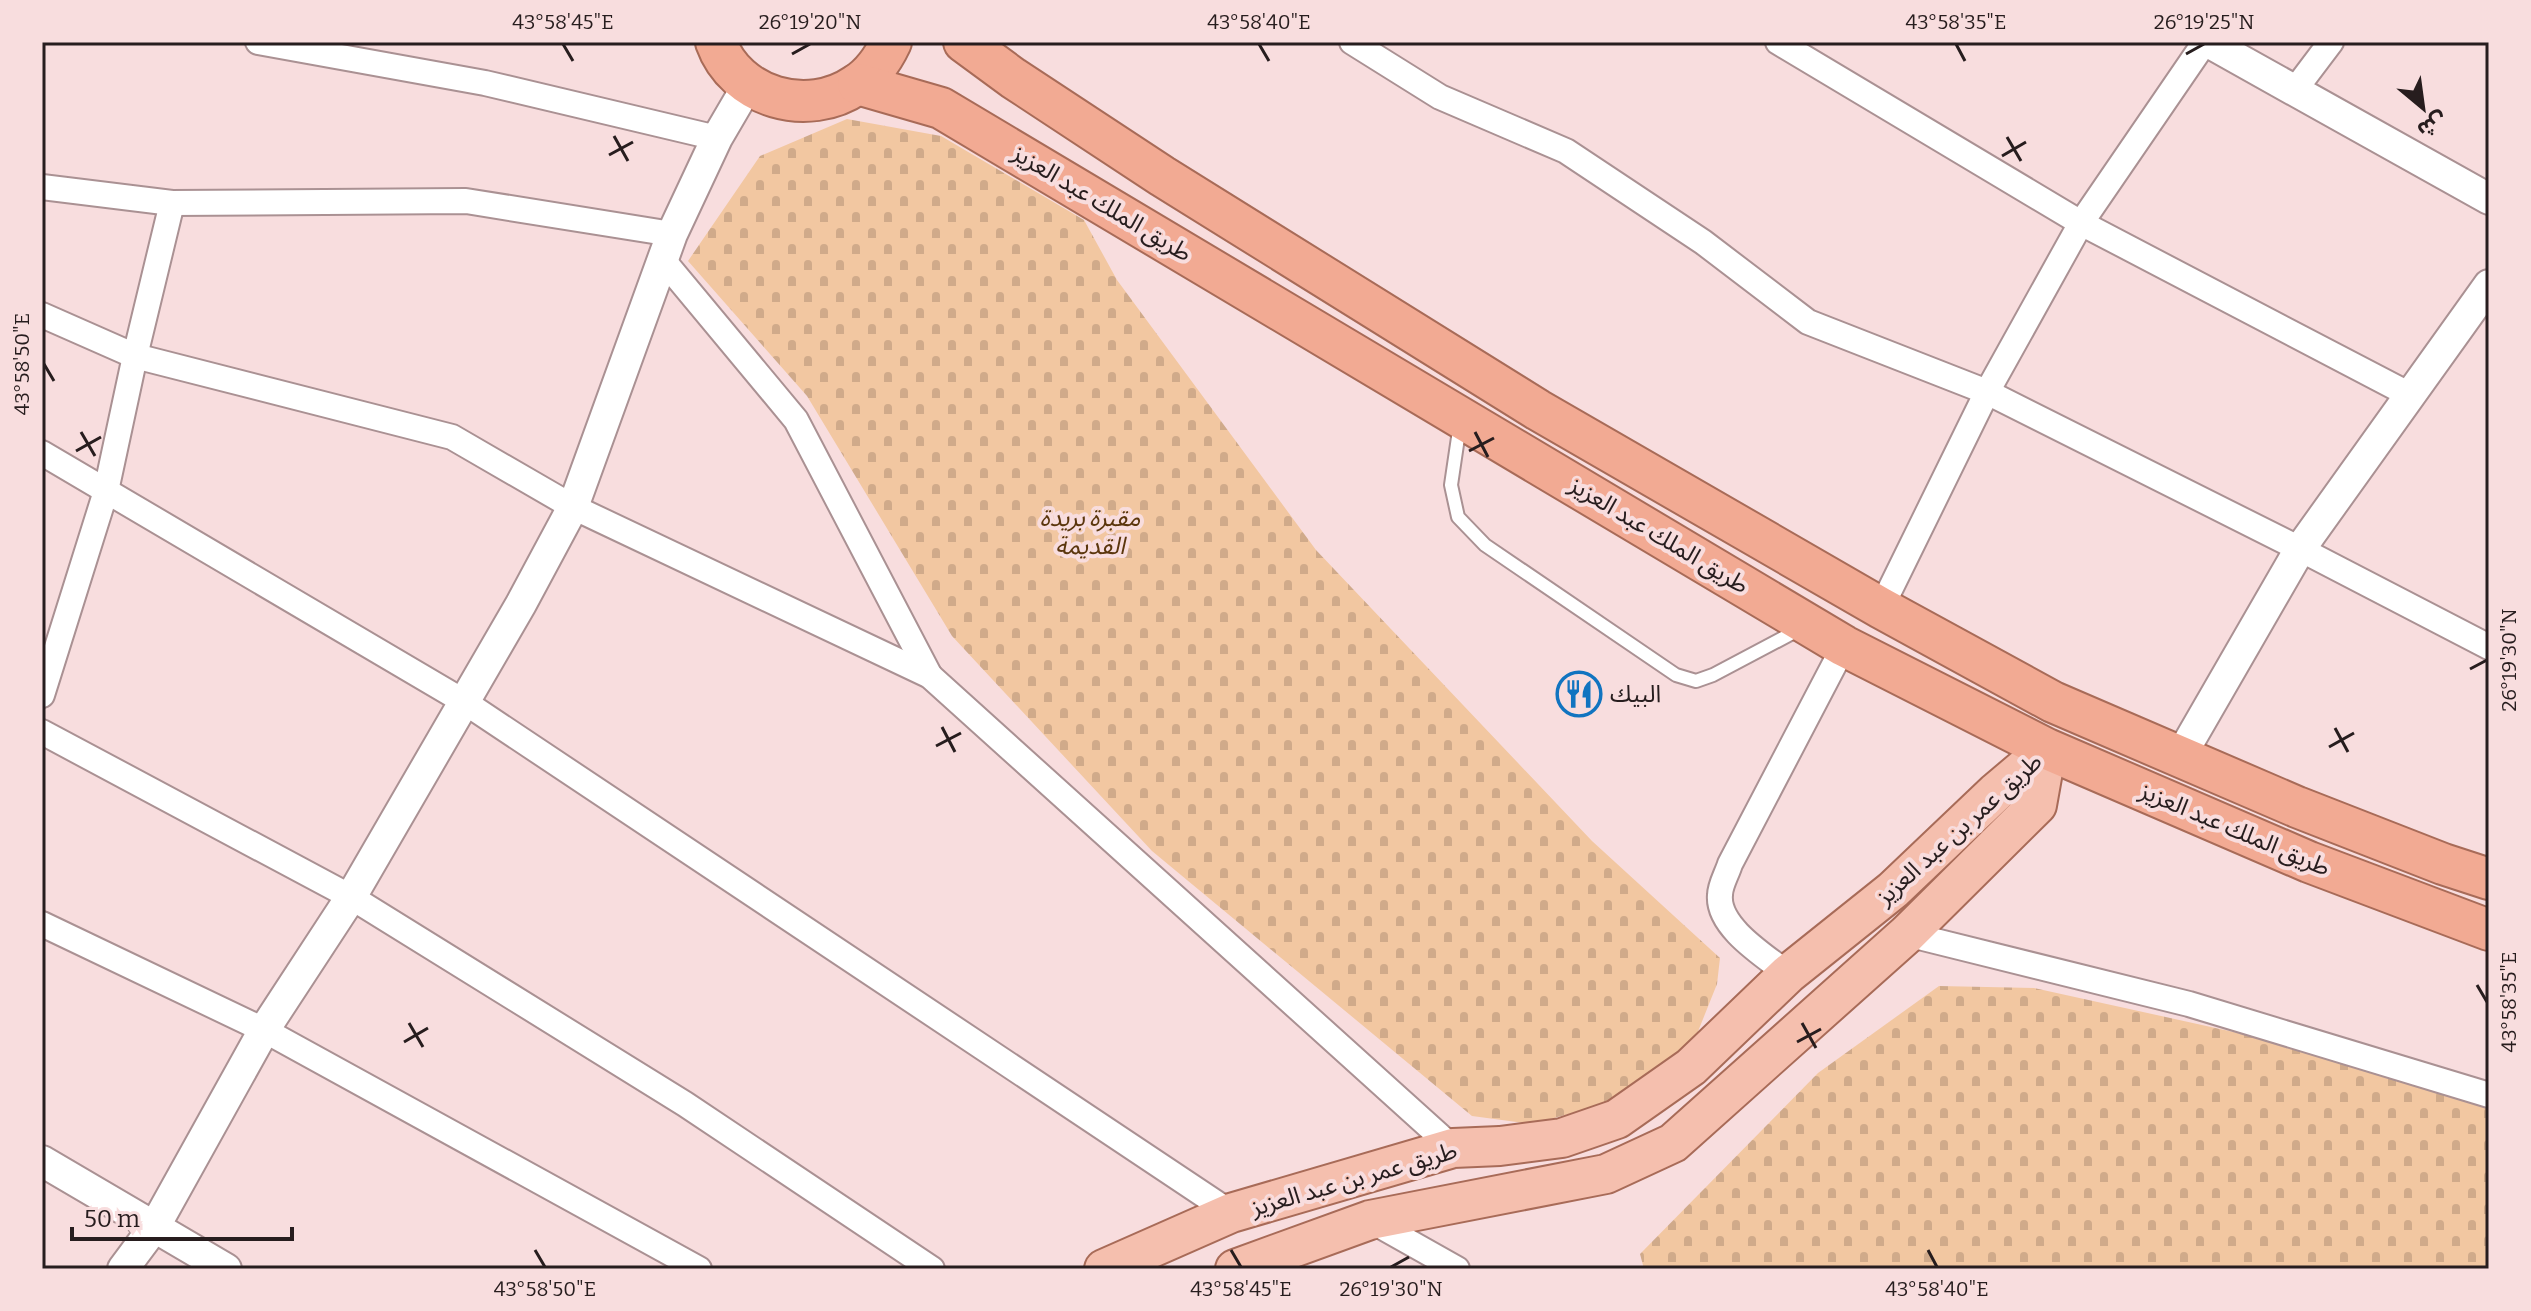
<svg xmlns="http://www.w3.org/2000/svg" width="2531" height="1311" font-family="Bitter,'Noto Sans Arabic',serif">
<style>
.cemetery{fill:url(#cemetery-stones)}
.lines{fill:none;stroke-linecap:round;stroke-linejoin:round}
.service-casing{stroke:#aa9193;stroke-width:16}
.minor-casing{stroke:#aa9193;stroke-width:28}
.tertiary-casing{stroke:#aa9193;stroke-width:34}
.primary-casing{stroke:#a86b58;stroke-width:42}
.trunk-casing{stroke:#a86b58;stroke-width:44}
.service{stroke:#fff;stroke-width:12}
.minor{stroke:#fff;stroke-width:24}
.tertiary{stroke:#fff;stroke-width:30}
.primary{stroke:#f5bfae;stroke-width:38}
.trunk{stroke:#f2aa93;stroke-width:40}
.ticks{fill:none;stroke:#271d1e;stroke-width:3}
.labels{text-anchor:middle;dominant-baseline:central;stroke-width:8;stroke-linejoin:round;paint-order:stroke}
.street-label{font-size:24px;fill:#271d1e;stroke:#f8ddde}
.park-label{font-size:24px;font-style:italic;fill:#5b360d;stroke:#f8ddde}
.poi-label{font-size:24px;fill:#271d1e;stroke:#f8ddde;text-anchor:start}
.neatline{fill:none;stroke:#271d1e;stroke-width:3}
.ticks-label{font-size:20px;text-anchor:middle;fill:#271d1e}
</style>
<defs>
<pattern id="cemetery-stones" width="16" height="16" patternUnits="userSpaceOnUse" patternTransform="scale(2)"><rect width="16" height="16" fill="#f2c7a1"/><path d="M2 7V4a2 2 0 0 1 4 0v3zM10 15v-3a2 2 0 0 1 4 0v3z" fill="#d0aa8a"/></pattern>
</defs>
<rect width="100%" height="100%" fill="#f8ddde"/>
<g class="cemetery">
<path d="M 847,119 L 941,136 L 1084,220 L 1117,280 L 1316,550 L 1592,841 L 1720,958 L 1717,984 L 1691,1049 L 1620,1100 L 1532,1124 L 1472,1116 L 1152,851 L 952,636 L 807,396 L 688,261 L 760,156 Z"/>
<path d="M 1939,986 L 2034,988 L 2320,1051 L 2489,1108 L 2489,1269 L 1644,1269 L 1640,1254 L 1818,1073 Z"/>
</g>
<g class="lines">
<g class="service-casing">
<path id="service" d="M 1460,424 L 1451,485 L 1458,517 L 1485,545 L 1676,675 L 1696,681 L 1713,675 L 1800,629"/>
</g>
<g class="minor-casing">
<g id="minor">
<path d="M 258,42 L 485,83 L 717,138"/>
<path d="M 1352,42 L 1440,97 L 1566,151 L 1703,242 L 1808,322 L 1987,392 L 2300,549 L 2489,647"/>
<path d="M 1778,42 L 2081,223 L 2410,395"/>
<path d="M 2294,91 L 2331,42"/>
<path d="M 42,187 L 172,203 L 466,201 L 672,234"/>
<path d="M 663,260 L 796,420 L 930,676"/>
<path d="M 42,315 L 135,356 L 452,437 L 573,507 L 930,676 L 1453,1148"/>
<path d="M 42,453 L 463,701 L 1231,1213"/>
<path d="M 1881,608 L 1987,392 L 2081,223 L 2205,42"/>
<path d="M 42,695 L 106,491 L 135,356 L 172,203"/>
<path d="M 42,732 L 351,897 L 685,1104 L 932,1269"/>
<path d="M 42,924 L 264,1030 L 699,1269"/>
<path d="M 1907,934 L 2189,1004 L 2489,1095"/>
<path d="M 1788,974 C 1765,956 1717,927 1720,895 C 1720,885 1727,874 1730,864 L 1844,646"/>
<path d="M 1370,1220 L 1457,1269"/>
</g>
</g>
<g class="tertiary-casing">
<g id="tertiary">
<path d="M 2208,42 L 2489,199"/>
<path d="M 2180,757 L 2300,549 L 2489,285"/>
<path d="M 42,1161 L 226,1269"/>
<path d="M 123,1269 L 155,1226 L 264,1030 L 351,897 L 521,604 L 573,507 L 672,234 L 717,138 L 748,85"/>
</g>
</g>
<g class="primary-casing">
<g id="primary">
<path d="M 1104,1269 L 1231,1213 L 1453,1148 L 1500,1146 L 1562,1138 L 1617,1119 L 1691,1067 L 1788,974 L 1893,890 L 1996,792 L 2047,749"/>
<path d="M 1235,1269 L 1370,1220 L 1606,1174 L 1673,1143 L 1907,934 L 2037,805 L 2047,749"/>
</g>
</g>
<g class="trunk-casing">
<g id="trunk">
<path d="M 716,42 C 736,98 808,118 856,85 C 872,75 883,59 891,42"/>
<path d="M 964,42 L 1013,78 L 1162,176 L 1538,410 L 1881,608 L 2053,702 L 2297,807 L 2443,864 L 2489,879"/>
<path d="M 858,84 L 941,108 L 1844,646 L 2047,749 L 2309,862 L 2489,930"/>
</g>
</g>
<use href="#service" class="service"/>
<use href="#minor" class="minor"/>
<use href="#tertiary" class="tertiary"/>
<use href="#primary" class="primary"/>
<use href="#trunk" class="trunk"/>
</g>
<path class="ticks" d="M 563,44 L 573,61M 1259,44 L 1269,61M 1956,44 L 1965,61M 792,54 L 810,44M 2186,54 L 2204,44M 614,136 L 628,161M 2007,137 L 2021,161M 609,155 L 633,142M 2002,156 L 2026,142M 44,364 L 54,381M 81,432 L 95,456M 1475,432 L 1488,457M 76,451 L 101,437M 1469,451 L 1494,438M 2470,669 L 2487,660M 942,727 L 955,752M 2335,728 L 2348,752M 936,746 L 961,733M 2329,747 L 2354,733M 2477,985 L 2487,1002M 409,1023 L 423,1047M 1802,1023 L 1816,1048M 404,1042 L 428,1028M 1797,1042 L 1821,1029M 535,1250 L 545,1267M 1231,1250 L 1241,1267M 1928,1250 L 1937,1267M 1391,1267 L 1409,1257"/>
<defs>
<g id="restaurant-ring" transform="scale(2.3)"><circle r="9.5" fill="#f8ddde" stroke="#1174c0" stroke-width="1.5"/><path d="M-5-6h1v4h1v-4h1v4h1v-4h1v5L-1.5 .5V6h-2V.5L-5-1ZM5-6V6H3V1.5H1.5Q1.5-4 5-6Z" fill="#1174c0"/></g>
</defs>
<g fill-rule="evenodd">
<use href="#restaurant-ring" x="1579" y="694"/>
</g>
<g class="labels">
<g class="street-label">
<text transform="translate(1102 203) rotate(31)">طريق الملك عبد العزيز</text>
<text transform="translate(1659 535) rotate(31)">طريق الملك عبد العزيز</text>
<text transform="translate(1959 829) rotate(-42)">طريق عمر بن عبد العزيز</text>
<text transform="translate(2235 829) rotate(23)">طريق الملك عبد العزيز</text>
<text transform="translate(1354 1179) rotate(-16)">طريق عمر بن عبد العزيز</text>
</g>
<g class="park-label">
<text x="1090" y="518">مقبرة بريدة<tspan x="1090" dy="28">القديمة</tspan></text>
</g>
<g class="poi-label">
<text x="1610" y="694">البيك</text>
</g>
</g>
<rect width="2531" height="1311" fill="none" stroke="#f8ddde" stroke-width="88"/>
<g transform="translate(2423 108) rotate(151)" stroke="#f8ddde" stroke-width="6" paint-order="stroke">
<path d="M0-6L14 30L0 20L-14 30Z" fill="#271d1e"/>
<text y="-12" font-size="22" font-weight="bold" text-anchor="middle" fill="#271d1e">ش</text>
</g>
<path d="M72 1227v12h220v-12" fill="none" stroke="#271d1e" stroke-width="4"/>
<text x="84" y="1227" font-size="24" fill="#271d1e" stroke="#f8ddde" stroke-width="6" paint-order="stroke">50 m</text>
<rect x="44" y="44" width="2443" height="1223" class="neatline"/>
<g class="ticks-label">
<text x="563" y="29">43°58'45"E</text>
<text x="810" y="29">26°19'20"N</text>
<text x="1259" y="29">43°58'40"E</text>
<text x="1956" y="29">43°58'35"E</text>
<text x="2204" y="29">26°19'25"N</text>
<text transform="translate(22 364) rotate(-90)" y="7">43°58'50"E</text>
<text transform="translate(2509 660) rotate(-90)" y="7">26°19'30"N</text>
<text transform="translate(2509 1002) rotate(-90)" y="7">43°58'35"E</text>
<text x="545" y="1296">43°58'50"E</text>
<text x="1241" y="1296">43°58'45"E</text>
<text x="1391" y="1296">26°19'30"N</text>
<text x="1937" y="1296">43°58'40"E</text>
</g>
</svg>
